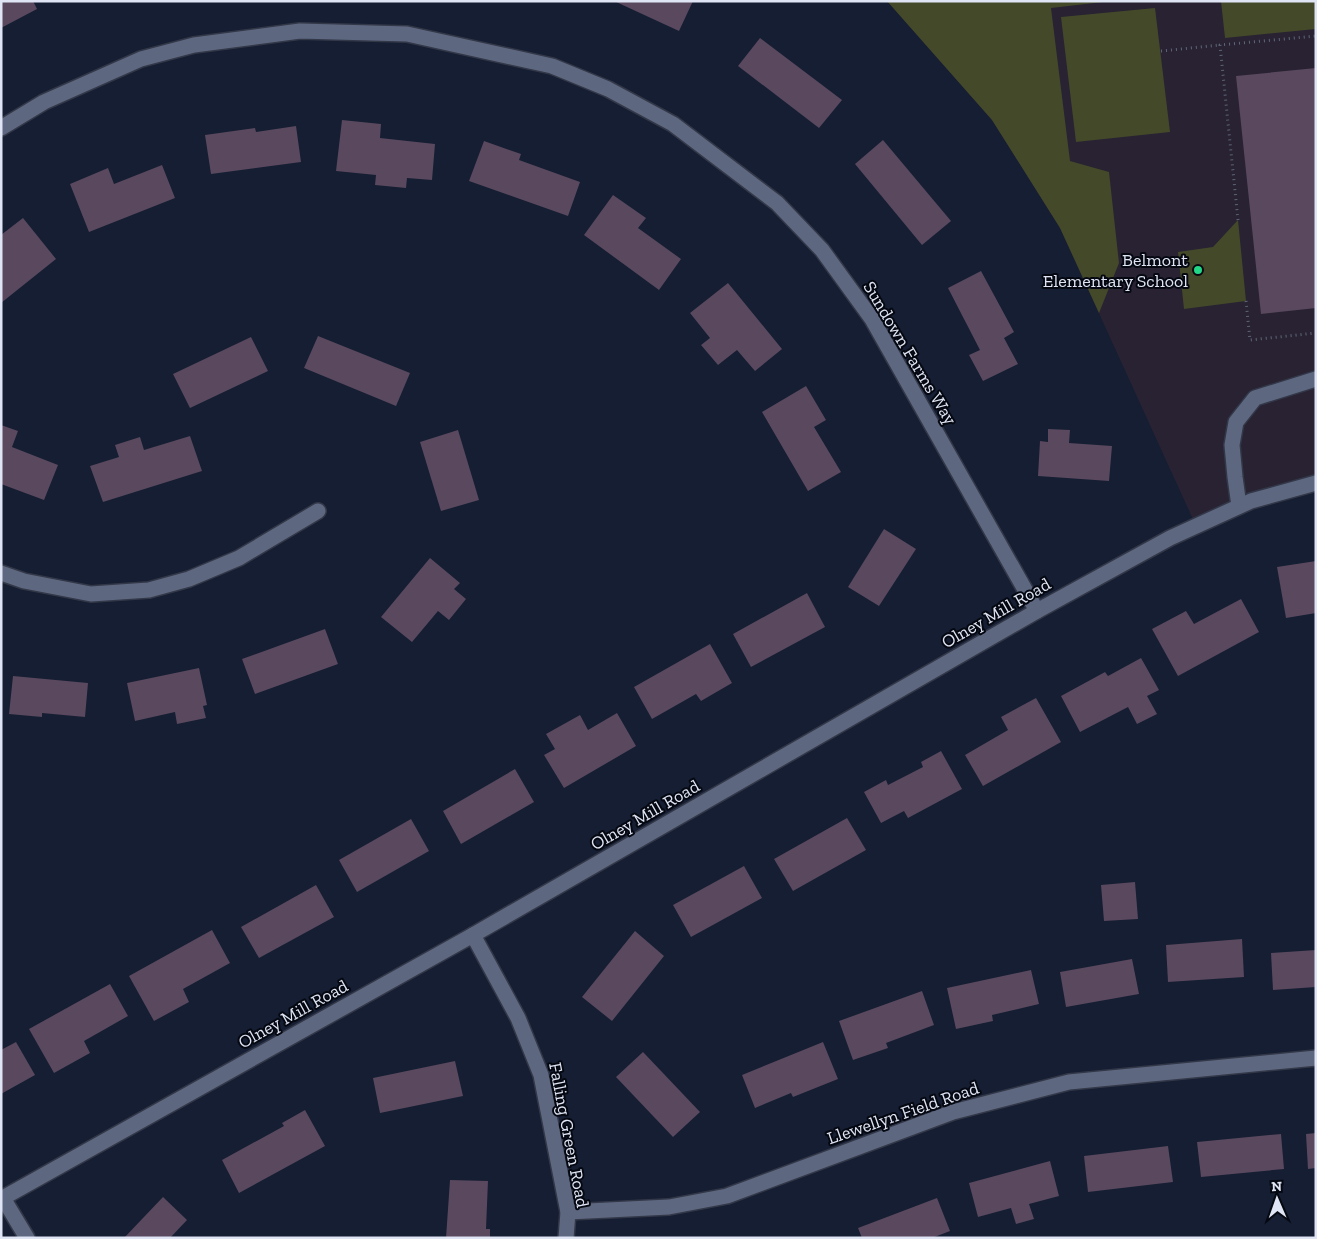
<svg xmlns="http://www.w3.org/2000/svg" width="1317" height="1239" font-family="'Zilla Slab',serif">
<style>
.education{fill:#282232}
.green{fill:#44492a}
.building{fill:#59485e}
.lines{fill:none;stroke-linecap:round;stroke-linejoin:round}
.minor-casing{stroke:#333849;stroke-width:18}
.path{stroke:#5e6678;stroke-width:3;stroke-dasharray:1 4;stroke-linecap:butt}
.minor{stroke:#5d6880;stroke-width:15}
.poi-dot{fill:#22d887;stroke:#050811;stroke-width:2}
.labels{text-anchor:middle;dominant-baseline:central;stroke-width:4;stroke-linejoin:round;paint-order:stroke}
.poi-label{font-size:18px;fill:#dfe5f4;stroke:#050811;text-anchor:end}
.street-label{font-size:18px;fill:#dfe5f4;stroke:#050811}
</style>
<rect width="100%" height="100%" fill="#151e32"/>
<path class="education" d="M 887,1 L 1316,1 L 1316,483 L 1196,526 L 1060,228 L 992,120 Z"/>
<g class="green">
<path d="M 887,1 L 1112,1 L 1051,8 L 1070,161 L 1109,172 L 1119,263 L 1099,313 L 1060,228 L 992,120 Z"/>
<path d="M 1221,1 L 1316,1 L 1316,29 L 1225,38 Z"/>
<path d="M 1155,8 L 1170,132 L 1076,142 L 1061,17 Z"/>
<path d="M 1238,220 L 1246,301 L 1184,309 L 1178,252 L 1213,247 Z"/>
</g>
<g class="building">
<path d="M 1,1 L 33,1 L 37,9 L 1,28 Z"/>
<path d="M 614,1 L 693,1 L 679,31 Z"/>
<path d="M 760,38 L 842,100 L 819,128 L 738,66 Z"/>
<path d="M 1316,68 L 1316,308 L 1261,314 L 1236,76 Z"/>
<path d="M 342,120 L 381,124 L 380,138 L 435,144 L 432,180 L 407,178 L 406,188 L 375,185 L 376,175 L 336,171 Z"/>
<path d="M 296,126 L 301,162 L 211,174 L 205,135 L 255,128 L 256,132 Z"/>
<path d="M 883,140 L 951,221 L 922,245 L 855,164 Z"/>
<path d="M 484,141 L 521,154 L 519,160 L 580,182 L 568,216 L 469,181 Z"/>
<path d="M 162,165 L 175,198 L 89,232 L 70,184 L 108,168 L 114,184 Z"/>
<path d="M 613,195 L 646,218 L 638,228 L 681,259 L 659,290 L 584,235 Z"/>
<path d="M 23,218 L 56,259 L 1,303 L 1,235 Z"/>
<path d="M 981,271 L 1014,332 L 1004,338 L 1018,364 L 983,381 L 969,355 L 980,350 L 948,288 Z"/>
<path d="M 728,283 L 782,349 L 755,371 L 737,350 L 718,365 L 701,345 L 710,338 L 690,313 Z"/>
<path d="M 318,336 L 410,373 L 396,406 L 304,368 Z"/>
<path d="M 251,337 L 268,371 L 190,408 L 173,374 Z"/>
<path d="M 806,386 L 826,420 L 814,427 L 841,472 L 808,491 L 762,412 Z"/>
<path d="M 1,425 L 18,431 L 12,447 L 58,465 L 44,500 L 1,484 Z"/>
<path d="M 1048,429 L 1070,430 L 1069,443 L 1112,446 L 1109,481 L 1038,476 L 1040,441 L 1048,442 Z"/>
<path d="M 458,430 L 479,500 L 441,511 L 420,442 Z"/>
<path d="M 190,436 L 202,471 L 103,502 L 90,466 L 119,457 L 115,445 L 140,437 L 144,450 Z"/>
<path d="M 884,529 L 916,549 L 879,606 L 848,587 Z"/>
<path d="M 430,558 L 460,583 L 454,589 L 466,599 L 449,620 L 438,611 L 412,642 L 381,617 Z"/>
<path d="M 1316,561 L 1316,613 L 1286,618 L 1277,567 Z"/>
<path d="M 807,593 L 825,627 L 751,667 L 733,634 Z"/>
<path d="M 1241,599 L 1259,632 L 1178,676 L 1152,629 L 1186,611 L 1194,624 Z"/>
<path d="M 325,629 L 338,664 L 255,694 L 242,659 Z"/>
<path d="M 710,644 L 732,683 L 701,701 L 696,694 L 652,719 L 634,687 Z"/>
<path d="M 1141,658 L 1159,690 L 1147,696 L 1157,714 L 1137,724 L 1128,707 L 1080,732 L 1061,696 L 1105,672 L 1108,676 Z"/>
<path d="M 199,668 L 207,705 L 203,706 L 206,718 L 177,724 L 175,712 L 135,721 L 127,683 Z"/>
<path d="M 13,676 L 88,683 L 85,717 L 42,713 L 42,717 L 9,714 Z"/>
<path d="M 1036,698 L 1061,742 L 983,786 L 965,755 L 1008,730 L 1001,717 Z"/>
<path d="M 617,713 L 636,746 L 564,788 L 544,755 L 555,749 L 546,734 L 580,715 L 588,730 Z"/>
<path d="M 941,751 L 962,789 L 908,818 L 904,811 L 881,823 L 864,792 L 886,780 L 888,785 L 923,767 L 921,762 Z"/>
<path d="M 515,769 L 534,802 L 461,844 L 443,811 Z"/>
<path d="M 847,818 L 866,850 L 793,891 L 774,859 Z"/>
<path d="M 411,819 L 429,851 L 357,892 L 339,860 Z"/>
<path d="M 744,866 L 762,898 L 691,937 L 673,905 Z"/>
<path d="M 1135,882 L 1138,919 L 1104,921 L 1101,885 Z"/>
<path d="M 316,885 L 334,917 L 259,958 L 241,927 Z"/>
<path d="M 212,930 L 230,963 L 183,989 L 189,1002 L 154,1021 L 129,976 Z"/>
<path d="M 635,931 L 664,956 L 612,1021 L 582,997 Z"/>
<path d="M 1242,939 L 1244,977 L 1168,982 L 1166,945 Z"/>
<path d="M 1316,950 L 1316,987 L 1273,990 L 1271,953 Z"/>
<path d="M 1132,959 L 1139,994 L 1066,1007 L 1060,972 Z"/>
<path d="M 1031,970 L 1039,1004 L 992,1015 L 993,1021 L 956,1029 L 947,988 Z"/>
<path d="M 110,984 L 128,1016 L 84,1041 L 90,1053 L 54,1073 L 29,1029 Z"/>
<path d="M 922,991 L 934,1025 L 886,1043 L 888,1048 L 853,1060 L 839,1021 Z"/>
<path d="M 16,1042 L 35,1075 L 1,1094 L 1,1050 Z"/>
<path d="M 823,1042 L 838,1079 L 793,1097 L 791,1093 L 755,1108 L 742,1075 Z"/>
<path d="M 643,1052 L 700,1112 L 673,1137 L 616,1077 Z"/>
<path d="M 455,1061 L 463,1096 L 380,1113 L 373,1078 Z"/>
<path d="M 305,1110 L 325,1146 L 239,1193 L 222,1160 L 284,1126 L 282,1123 Z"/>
<path d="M 1316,1133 L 1316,1168 L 1308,1169 L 1306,1134 Z"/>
<path d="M 1281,1134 L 1284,1169 L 1201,1177 L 1197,1142 Z"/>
<path d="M 1168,1146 L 1173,1182 L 1088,1192 L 1084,1156 Z"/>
<path d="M 1050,1161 L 1059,1196 L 1029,1204 L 1034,1219 L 1016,1224 L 1011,1208 L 978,1217 L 969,1183 Z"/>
<path d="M 450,1180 L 488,1181 L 486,1229 L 490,1229 L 490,1238 L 446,1238 Z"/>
<path d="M 163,1197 L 187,1220 L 170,1238 L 124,1238 Z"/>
<path d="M 937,1198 L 950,1231 L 932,1238 L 862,1238 L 858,1228 Z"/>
</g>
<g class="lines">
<g class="minor-casing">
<g id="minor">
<path d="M 1,128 L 44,102 L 141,59 L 194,45 L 300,31 L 407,34 L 552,66 L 608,89 L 673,124 L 777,203 L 822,250 L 872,319 L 1037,611"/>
<path d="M 1239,506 L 1235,477 L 1232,445 L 1236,422 L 1255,398 L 1316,379"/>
<path d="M 1,573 L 24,581 L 91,594 L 149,590 L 189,579 L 239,558 L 318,511"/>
<path d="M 473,935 L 518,1018 L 541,1075 L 568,1212 L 566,1238"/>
<path d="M 3,1198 L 27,1238"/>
<path d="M 1,1199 L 473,935 L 1037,611 L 1170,538 L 1251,501 L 1316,483"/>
<path d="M 568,1212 L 669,1207 L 727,1196 L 953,1112 L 1069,1082 L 1316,1058"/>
</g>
</g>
<g class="path">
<path d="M 1161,51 L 1220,45"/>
<path d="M 1238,220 L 1220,45 L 1316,36"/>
<path d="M 1246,301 L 1250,340 L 1316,333"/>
</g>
<use href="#minor" class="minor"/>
</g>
<circle class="poi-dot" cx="1198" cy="270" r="5"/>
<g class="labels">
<g class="poi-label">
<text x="1188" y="260">Belmont<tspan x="1188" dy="21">Elementary School</tspan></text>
</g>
<g class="street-label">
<text transform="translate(910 353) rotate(59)">Sundown Farms Way</text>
<text transform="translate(996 613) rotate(-30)">Olney Mill Road</text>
<text transform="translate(645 815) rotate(-30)">Olney Mill Road</text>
<text transform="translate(293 1014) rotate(-29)">Olney Mill Road</text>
<text transform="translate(903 1113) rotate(-19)">Llewellyn Field Road</text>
<text transform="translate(569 1135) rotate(79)">Falling Green Road</text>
</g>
</g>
<rect width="1317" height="1239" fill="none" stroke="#dfe5f4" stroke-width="5"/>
<g transform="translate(1277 1199) rotate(358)" stroke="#050811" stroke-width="4" paint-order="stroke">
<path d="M0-4L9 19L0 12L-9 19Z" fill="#dfe5f4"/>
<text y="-8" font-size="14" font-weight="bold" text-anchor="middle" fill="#dfe5f4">N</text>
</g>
</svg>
